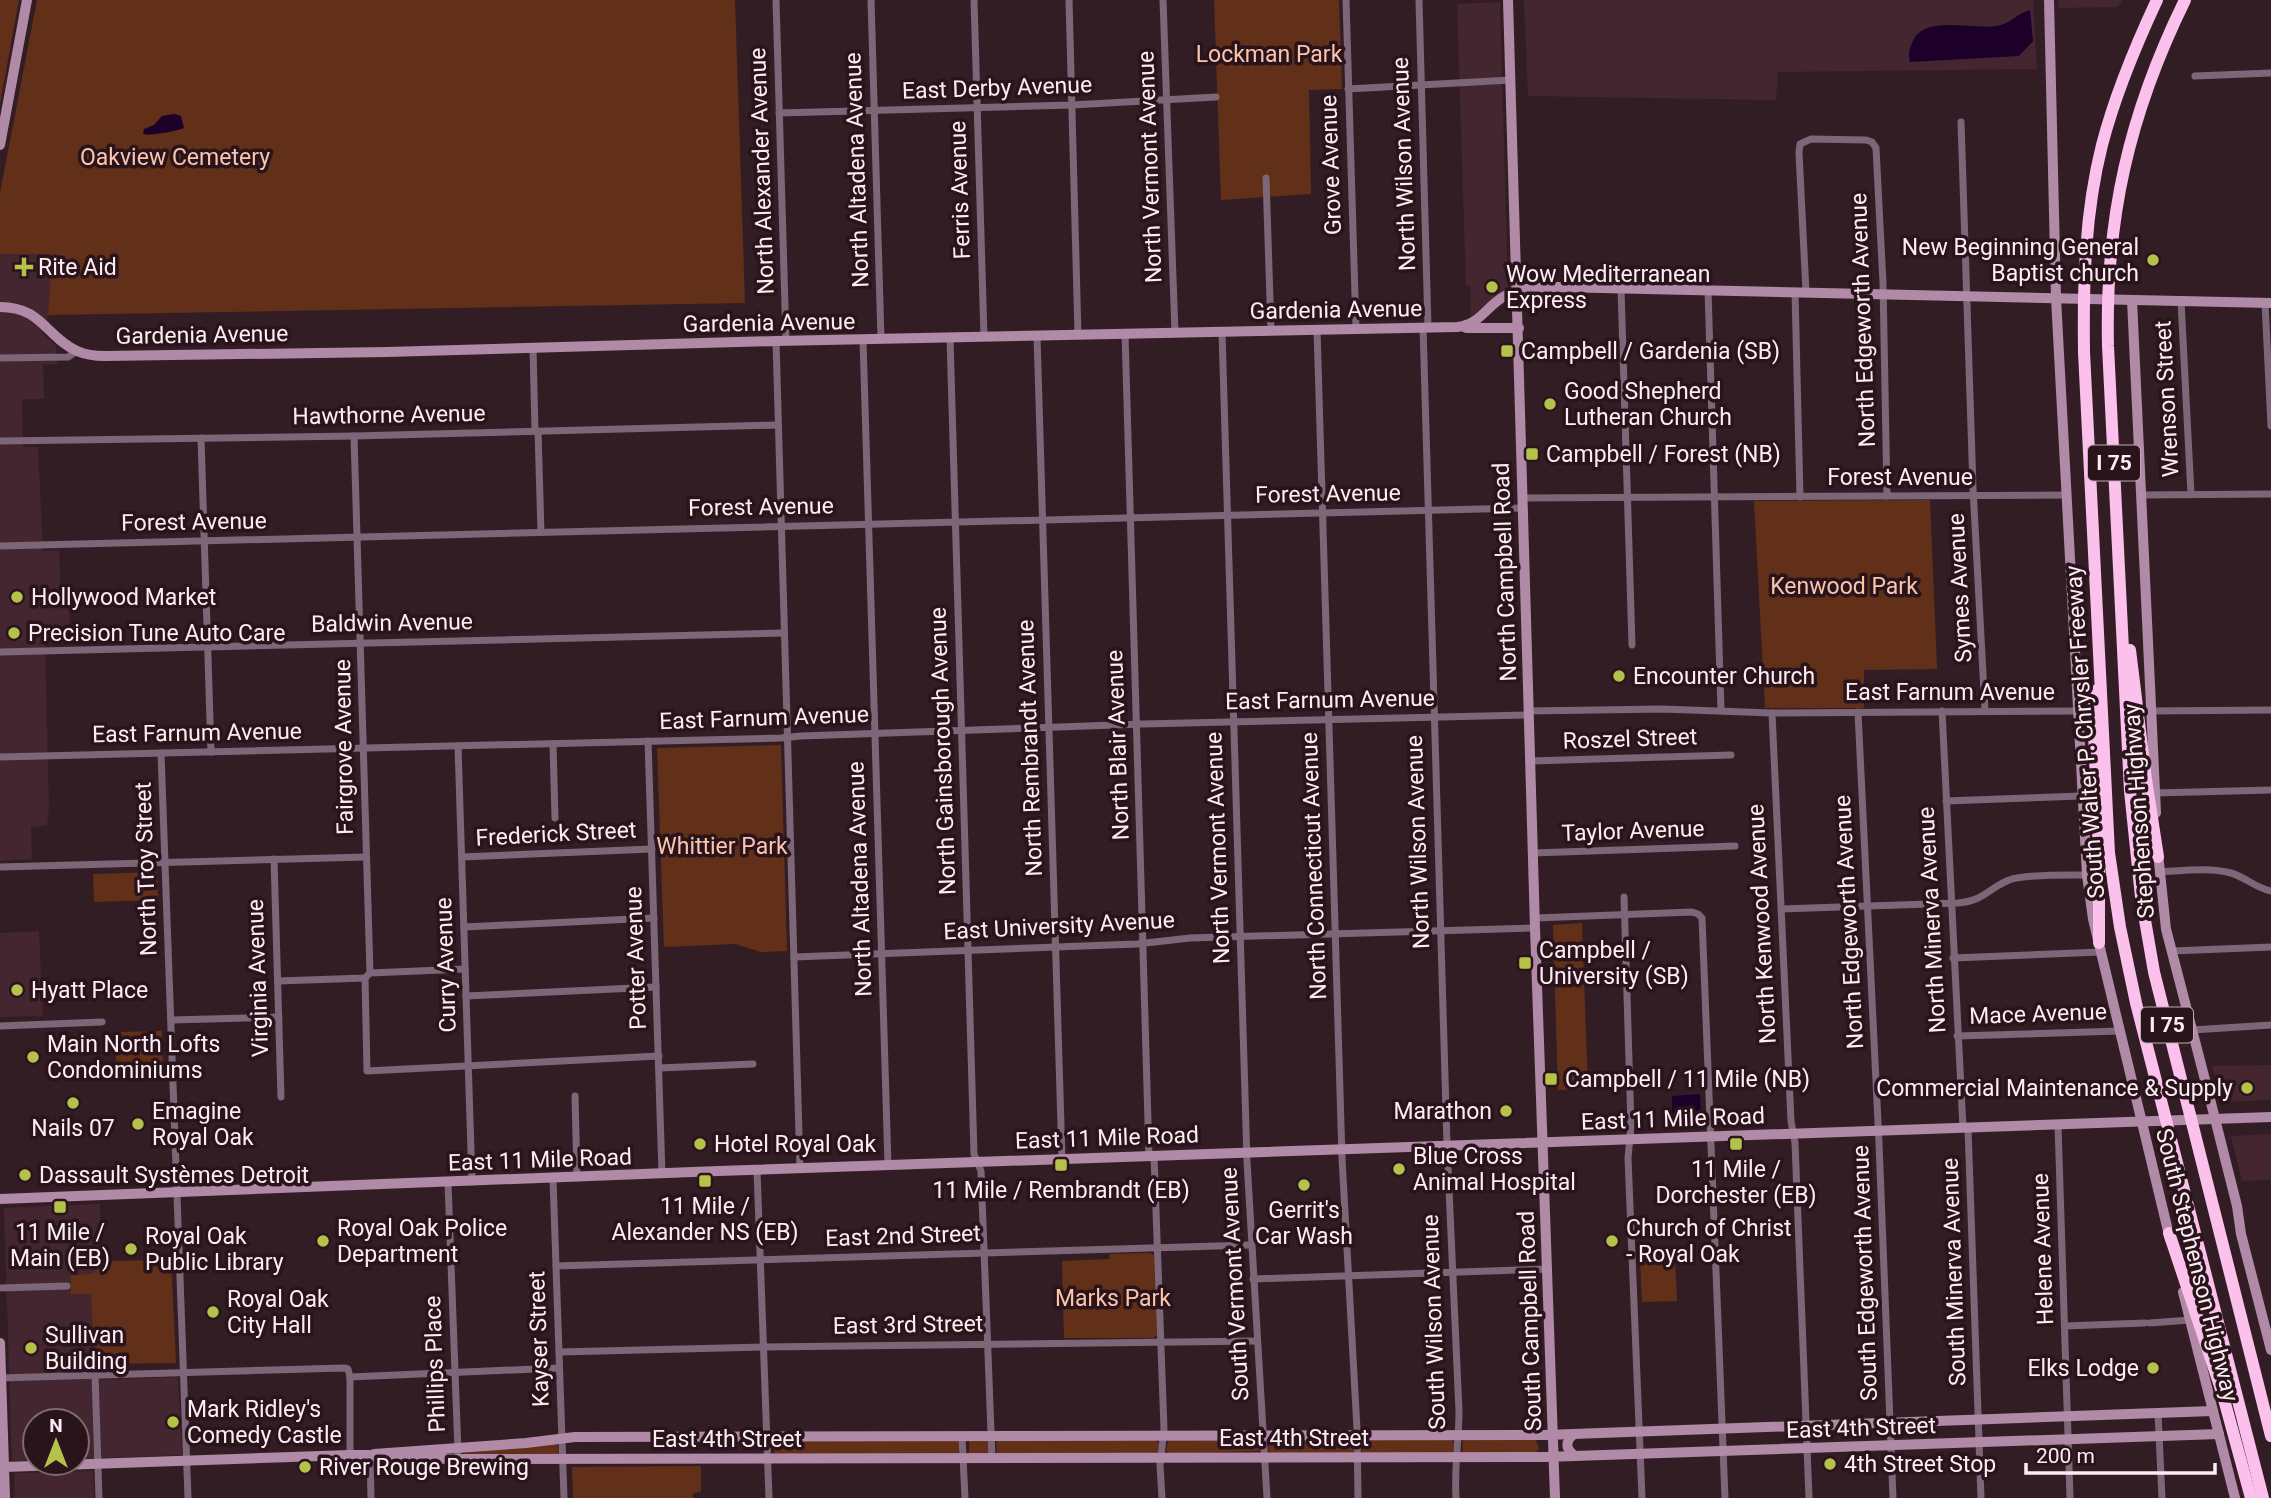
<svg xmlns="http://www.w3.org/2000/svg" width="2271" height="1498" font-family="Roboto,sans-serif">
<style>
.built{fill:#43262f}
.green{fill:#623018}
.water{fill:#1d002a}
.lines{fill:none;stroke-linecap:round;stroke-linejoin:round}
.street{stroke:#7d6677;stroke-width:7}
.secondary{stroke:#b08aa6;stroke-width:10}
.highway{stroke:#fcc0ec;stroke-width:12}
.poi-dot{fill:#b5c249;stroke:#29141b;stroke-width:2.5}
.labels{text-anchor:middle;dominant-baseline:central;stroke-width:7;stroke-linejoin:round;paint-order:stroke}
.shield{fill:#29141b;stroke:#bdacb2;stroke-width:2}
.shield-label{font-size:21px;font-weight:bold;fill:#fdedf2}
.park-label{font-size:23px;fill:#fbc5ad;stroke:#29141b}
.street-label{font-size:23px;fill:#fdedf2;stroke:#29141b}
.poi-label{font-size:23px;fill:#fdedf2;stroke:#29141b;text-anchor:start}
</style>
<rect width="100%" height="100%" fill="#331d24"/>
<g class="built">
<path d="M 1524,0 L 2033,0 L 2037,69 L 1778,72 L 1776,100 L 1528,96 Z"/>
<path d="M 2058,0 L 2122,0 L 2118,7 L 2059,8 Z"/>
<path d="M 1500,2 L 1508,286 L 1471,317 L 1470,285 L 1466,285 L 1457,4 Z"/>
<path d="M 0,254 L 52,254 L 48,315 L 42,333 L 56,346 L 57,364 L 43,365 L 44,399 L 22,399 L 23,447 L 38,447 L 43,551 L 59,551 L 61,599 L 69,599 L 70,643 L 45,644 L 49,808 L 47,826 L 31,827 L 32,859 L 0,861 Z"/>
<path d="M 39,931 L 43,1016 L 0,1017 L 0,933 Z"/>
<path d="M 2271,1065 L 2271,1100 L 2223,1102 L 2212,1066 Z"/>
<path d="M 2271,1134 L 2271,1180 L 2242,1181 L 2231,1136 Z"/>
<path d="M 100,1204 L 101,1265 L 92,1274 L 71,1275 L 91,1294 L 94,1380 L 178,1377 L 182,1455 L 77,1459 L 77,1421 L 35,1421 L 35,1460 L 12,1461 L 4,1208 Z"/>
<path d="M 93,1471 L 94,1498 L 15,1498 L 14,1473 Z"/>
</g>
<g class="green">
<path d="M 0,0 L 19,0 L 0,104 Z"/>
<path d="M 37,0 L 735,0 L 745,303 L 48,315 L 52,254 L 0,254 L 0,193 Z"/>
<path d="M 1214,0 L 1339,0 L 1342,89 L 1309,90 L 1311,194 L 1221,200 Z"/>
<path d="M 1930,500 L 1937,669 L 1864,670 L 1864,708 L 1765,708 L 1754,501 Z"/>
<path d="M 781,745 L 787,951 L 761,952 L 735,944 L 664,947 L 657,748 Z"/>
<path d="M 157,872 L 158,900 L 94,902 L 93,874 Z"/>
<path d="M 1582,923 L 1588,1089 L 1558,1090 L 1553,925 Z"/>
<path d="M 162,1031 L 163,1071 L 118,1073 L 115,1051 L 117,1032 Z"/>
<path d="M 1110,1254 L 1150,1253 L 1154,1255 L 1157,1335 L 1153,1338 L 1064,1338 L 1062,1261 L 1109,1259 Z"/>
<path d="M 1675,1258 L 1677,1301 L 1642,1302 L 1640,1259 Z"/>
<path d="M 171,1260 L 176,1363 L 94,1364 L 91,1294 L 71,1294 L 71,1275 L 92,1274 L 106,1261 Z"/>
<path d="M 1349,1439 L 1354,1443 L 1353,1453 L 1269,1453 L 1268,1443 L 1271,1440 Z"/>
<path d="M 1451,1439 L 1454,1443 L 1453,1453 L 1362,1453 L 1363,1440 Z"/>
<path d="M 986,1440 L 988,1442 L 989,1453 L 969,1454 L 969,1441 Z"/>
<path d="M 999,1440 L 1156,1440 L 1159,1444 L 1157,1454 L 997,1454 L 996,1443 Z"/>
<path d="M 1168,1440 L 1258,1440 L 1260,1451 L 1171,1454 L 1166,1451 Z"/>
<path d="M 1463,1440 L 1536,1440 L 1539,1449 L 1535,1453 L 1462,1452 Z"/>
<path d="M 777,1441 L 959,1441 L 959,1454 L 774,1454 L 773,1443 Z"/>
<path d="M 557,1443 L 559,1455 L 464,1455 L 464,1453 Z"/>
<path d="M 701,1466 L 701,1492 L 693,1493 L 693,1498 L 573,1498 L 572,1467 Z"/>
</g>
<g class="water">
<path d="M 2030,10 L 2033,41 L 2019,56 L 1910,62 C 1908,53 1909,50 1913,41 C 1926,13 1976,32 2001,25 C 2012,22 2018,13 2030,10 Z"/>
<path d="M 174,114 L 181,116 L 184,128 C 177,131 150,136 143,134 L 144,129 L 154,125 L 162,116 Z"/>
<path d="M 1700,1094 L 1701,1119 L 1672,1119 L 1672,1096 Z"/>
</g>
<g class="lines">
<g class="street">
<path d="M 776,0 L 786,341"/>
<path d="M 871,0 L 881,339"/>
<path d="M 974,0 L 984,337"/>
<path d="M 1069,0 L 1078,335"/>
<path d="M 1163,0 L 1175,333"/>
<path d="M 1346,0 L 1356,329"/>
<path d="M 1419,0 L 1428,327"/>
<path d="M 2195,76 L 2271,73"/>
<path d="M 1348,89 L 1511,80"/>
<path d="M 779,113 L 1072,105 L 1216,97"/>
<path d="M 1961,122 L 1973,488 L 1985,711"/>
<path d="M 1266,178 L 1271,330"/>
<path d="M 1621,288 L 1632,645"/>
<path d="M 1708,290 L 1721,710"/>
<path d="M 1795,292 L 1800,497"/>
<path d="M 1806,292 L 1799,153 L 1800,144 L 1811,139 L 1866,140 L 1872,142 L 1876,148 L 1883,283 L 1887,496"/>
<path d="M 2181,301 L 2191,494"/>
<path d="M 2265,303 L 2271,426"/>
<path d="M 1423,327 L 1447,1145 L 1459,1411 C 1459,1440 1454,1468 1456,1498"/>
<path d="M 1317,329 L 1342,1158 L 1357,1429 L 1358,1498"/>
<path d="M 1222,332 L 1247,1161 L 1267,1498"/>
<path d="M 1125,334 L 1149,1156"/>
<path d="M 1037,336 L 1062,1159"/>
<path d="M 950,338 L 974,1154 L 981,1171 L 992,1458"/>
<path d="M 863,340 L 888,1165"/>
<path d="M 776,341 L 800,1169"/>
<path d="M 533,348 L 535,431"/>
<path d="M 0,358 L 68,357 L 77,351"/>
<path d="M 538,431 L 541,532"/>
<path d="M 354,436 L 370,973"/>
<path d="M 201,438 L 211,752"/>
<path d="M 0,441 L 354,436 L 778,425"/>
<path d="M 2141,495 L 2271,494"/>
<path d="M 1522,498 L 2067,495"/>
<path d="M 0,546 L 1522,508"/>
<path d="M 0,652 L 784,633"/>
<path d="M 1528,711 L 1662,709 L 1772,713 L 2078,711"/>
<path d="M 1942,711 L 1963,1128"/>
<path d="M 2151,711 L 2271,710"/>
<path d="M 1858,712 L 1879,1143 L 1893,1498"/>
<path d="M 1772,713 L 1791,1121 L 1795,1143 L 1809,1498"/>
<path d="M 648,741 L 662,1174"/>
<path d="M 553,744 L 555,818"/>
<path d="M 458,746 L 472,1182"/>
<path d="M 161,753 L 188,1498"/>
<path d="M 0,757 L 781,738 L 801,736 L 1143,724 L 1528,715"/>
<path d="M 1530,761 L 1731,755"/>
<path d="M 2155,793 L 2271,790"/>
<path d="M 1946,801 L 2081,796"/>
<path d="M 1533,853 L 1735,846"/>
<path d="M 462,857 L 652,849"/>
<path d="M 274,859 L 281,1097"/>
<path d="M 0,867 L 366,857"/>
<path d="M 2159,872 C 2181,871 2209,867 2231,873 C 2245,877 2256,888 2271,891"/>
<path d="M 1624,897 L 1631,1126 L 1628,1158 L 1642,1498"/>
<path d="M 1781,909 L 1958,903 C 1986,900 1987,889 2009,880 C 2026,874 2067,875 2087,875"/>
<path d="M 1535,918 L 1692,912 L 1698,914 L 1702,918 L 1725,1498"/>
<path d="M 464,927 L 654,918"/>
<path d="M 2172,951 L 2271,947"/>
<path d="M 794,957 L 1137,944 L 1190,938 L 1535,928"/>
<path d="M 1953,958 L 2101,952"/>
<path d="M 365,978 L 367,1071 L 659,1056"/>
<path d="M 278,981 L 365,978 L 370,973 L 465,969"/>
<path d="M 466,996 L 656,987"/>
<path d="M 171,1020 L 279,1017"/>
<path d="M 0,1026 L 102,1022"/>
<path d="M 2192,1030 L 2271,1025"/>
<path d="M 1957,1036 L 2120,1031"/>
<path d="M 659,1068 L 753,1064"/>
<path d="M 575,1096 L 577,1178"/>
<path d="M 2058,1125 L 2070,1498"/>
<path d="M 1968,1128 L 1981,1498"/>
<path d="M 1154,1156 L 1164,1429 L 1160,1465 L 1162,1498"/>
<path d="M 757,1170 L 769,1498"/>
<path d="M 553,1179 L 564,1498"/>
<path d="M 448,1183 L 458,1452"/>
<path d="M 556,1266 L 1251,1245"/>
<path d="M 1253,1279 L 1548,1269"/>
<path d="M 0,1288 L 67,1286"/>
<path d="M 2150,1323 L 2190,1320"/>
<path d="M 2065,1326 L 2145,1323"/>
<path d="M 559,1352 L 764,1347 L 1257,1341"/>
<path d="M 95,1375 L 99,1498"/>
<path d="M 350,1377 L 559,1368"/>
<path d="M 0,1378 L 344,1368 L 348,1369 L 350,1377 L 350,1455"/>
<path d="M 2158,1413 L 2162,1498"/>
<path d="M 962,1437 L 965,1498"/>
<path d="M 370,1455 L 371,1498"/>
</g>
<g class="secondary">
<path d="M 1508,0 L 1535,928 L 1555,1498"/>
<path d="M 2049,0 L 2056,298 L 2087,875 L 2093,919 L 2170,1239"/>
<path d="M 0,145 L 27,0"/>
<path d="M 2132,300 L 2156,813"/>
<path d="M 0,307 C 42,307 45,336 77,351 C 86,355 95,356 105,356 L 387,352 L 776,341 L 1457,327 C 1479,325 1485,308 1503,297 C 1519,287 1538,288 1557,287 L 2271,303"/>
<path d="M 1466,328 L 1519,328"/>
<path d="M 2158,853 L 2166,929 L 2211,1103 L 2237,1206 L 2241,1234 L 2271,1350"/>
<path d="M 0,1199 L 718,1171 L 2271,1117"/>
<path d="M 2183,1292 L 2235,1498"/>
<path d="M 0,1343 L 5,1498"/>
<path d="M 1574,1434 C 1565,1441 1565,1449 1575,1456"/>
<path d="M 374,1454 L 526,1443 L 575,1437 L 1545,1435 L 2213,1411"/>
<path d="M 4,1467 L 350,1455 L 370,1455 L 382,1458 L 458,1459 L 1545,1457 L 2219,1434"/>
</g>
<g class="highway">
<path d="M 2157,0 C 2135,47 2115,95 2102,145 C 2085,212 2083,282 2084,352 L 2109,853 L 2120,927 L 2136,1003 L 2263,1498"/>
<path d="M 2185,0 C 2129,114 2105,219 2108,346 L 2130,791 L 2141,897 L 2154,972 L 2271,1436"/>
<path d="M 2130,650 L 2146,779 L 2158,857"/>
<path d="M 2097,690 L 2093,708 L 2099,854 L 2099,943"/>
<path d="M 2169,1233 L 2222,1392 L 2251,1498"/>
</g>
</g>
<g class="poi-dot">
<circle cx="2153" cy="260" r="7"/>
<path d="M20.5 256.5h7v7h7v7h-7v7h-7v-7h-7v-7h7z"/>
<circle cx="1492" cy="287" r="7"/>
<rect x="1500" y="344" width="14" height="14" rx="3.5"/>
<circle cx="1550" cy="404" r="7"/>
<rect x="1525" y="447" width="14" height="14" rx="3.5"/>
<circle cx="17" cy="597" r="7"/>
<circle cx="14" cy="633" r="7"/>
<circle cx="1619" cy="676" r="7"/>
<rect x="1518" y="956" width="14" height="14" rx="3.5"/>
<circle cx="17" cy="990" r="7"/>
<circle cx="33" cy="1057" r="7"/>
<rect x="1544" y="1072" width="14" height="14" rx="3.5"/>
<circle cx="2247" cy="1088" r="7"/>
<circle cx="73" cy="1103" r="7"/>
<circle cx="1506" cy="1111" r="7"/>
<circle cx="138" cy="1124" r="7"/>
<circle cx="700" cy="1144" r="7"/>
<rect x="1729" y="1137" width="14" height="14" rx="3.5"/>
<rect x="1054" y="1158" width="14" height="14" rx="3.5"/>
<circle cx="1399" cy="1169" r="7"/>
<circle cx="25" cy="1175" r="7"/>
<rect x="698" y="1174" width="14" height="14" rx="3.5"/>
<circle cx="1304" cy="1185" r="7"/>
<rect x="53" y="1200" width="14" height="14" rx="3.5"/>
<circle cx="323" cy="1241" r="7"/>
<circle cx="1612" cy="1241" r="7"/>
<circle cx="131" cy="1249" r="7"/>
<circle cx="213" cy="1312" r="7"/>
<circle cx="31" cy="1348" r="7"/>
<circle cx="2153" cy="1368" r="7"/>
<circle cx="173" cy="1422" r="7"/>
<circle cx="1830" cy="1464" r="7"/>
<circle cx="305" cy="1467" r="7"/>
</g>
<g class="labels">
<g class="shield">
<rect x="2088" y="445.5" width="52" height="35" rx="5"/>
<rect x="2141" y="1007.5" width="52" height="35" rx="5"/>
</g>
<g class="shield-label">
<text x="2114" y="463">I 75</text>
<text x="2167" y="1025">I 75</text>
</g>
<g class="park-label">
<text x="1269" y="54">Lockman Park</text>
<text x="175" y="157">Oakview Cemetery</text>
<text x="1844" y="586">Kenwood Park</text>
<text x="722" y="846">Whittier Park</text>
<text x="1113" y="1298">Marks Park</text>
</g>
<g class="street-label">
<text transform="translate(997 88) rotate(-2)">East Derby Avenue</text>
<text transform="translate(1404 164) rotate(-92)">North Wilson Avenue</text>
<text transform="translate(1331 165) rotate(-92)">Grove Avenue</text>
<text transform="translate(1150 167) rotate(-92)">North Vermont Avenue</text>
<text transform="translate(857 170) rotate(-92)">North Altadena Avenue</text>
<text transform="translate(762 171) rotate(-92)">North Alexander Avenue</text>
<text transform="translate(960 190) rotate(-92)">Ferris Avenue</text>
<text transform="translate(1336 310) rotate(-1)">Gardenia Avenue</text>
<text transform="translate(1863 320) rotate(-92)">North Edgeworth Avenue</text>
<text transform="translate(769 323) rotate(-1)">Gardenia Avenue</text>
<text transform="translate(202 335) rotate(-1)">Gardenia Avenue</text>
<text transform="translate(2167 399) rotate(-93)">Wrenson Street</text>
<text transform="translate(389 415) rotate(-1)">Hawthorne Avenue</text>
<text x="1900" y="477">Forest Avenue</text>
<text transform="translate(1328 494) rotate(-1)">Forest Avenue</text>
<text transform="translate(761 507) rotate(-1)">Forest Avenue</text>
<text transform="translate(194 522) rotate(-1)">Forest Avenue</text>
<text transform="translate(1505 572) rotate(-92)">North Campbell Road</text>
<text transform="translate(1960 588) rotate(-93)">Symes Avenue</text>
<text transform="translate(392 623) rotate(-1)">Baldwin Avenue</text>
<text x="1950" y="692">East Farnum Avenue</text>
<text transform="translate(1330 700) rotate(-1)">East Farnum Avenue</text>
<text transform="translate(764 718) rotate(-2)">East Farnum Avenue</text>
<text transform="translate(2085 732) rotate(-94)">South Walter P. Chrysler Freeway</text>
<text transform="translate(197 733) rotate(-1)">East Farnum Avenue</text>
<text transform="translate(1630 739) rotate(-2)">Roszel Street</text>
<text transform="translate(1118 745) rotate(-92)">North Blair Avenue</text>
<text transform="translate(344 747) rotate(-91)">Fairgrove Avenue</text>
<text transform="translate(1030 748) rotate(-92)">North Rembrandt Avenue</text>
<text transform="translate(943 751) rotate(-92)">North Gainsborough Avenue</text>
<text transform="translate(2139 811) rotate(-94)">Stephenson Highway</text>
<text transform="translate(1633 831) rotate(-2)">Taylor Avenue</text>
<text transform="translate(556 834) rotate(-3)">Frederick Street</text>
<text transform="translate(1418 842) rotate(-92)">North Wilson Avenue</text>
<text transform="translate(1218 848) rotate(-92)">North Vermont Avenue</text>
<text transform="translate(1314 866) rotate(-92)">North Connecticut Avenue</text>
<text transform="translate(146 869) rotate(-92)">North Troy Street</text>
<text transform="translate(860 879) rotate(-92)">North Altadena Avenue</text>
<text transform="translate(1932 920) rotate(-93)">North Minerva Avenue</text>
<text transform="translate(1849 922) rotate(-93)">North Edgeworth Avenue</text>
<text transform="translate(1762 924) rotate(-93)">North Kenwood Avenue</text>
<text transform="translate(1059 926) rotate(-3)">East University Avenue</text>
<text transform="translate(636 958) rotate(-92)">Potter Avenue</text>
<text transform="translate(446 965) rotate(-92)">Curry Avenue</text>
<text transform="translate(258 978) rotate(-92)">Virginia Avenue</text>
<text transform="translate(2038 1014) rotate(-2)">Mace Avenue</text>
<text transform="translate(1673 1119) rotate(-2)">East 11 Mile Road</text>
<text transform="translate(1107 1138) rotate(-2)">East 11 Mile Road</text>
<text transform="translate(540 1160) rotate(-2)">East 11 Mile Road</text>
<text transform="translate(903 1236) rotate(-2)">East 2nd Street</text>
<text transform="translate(2043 1249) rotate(-92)">Helene Avenue</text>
<text transform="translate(2197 1265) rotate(76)">South Stephenson Highway</text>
<text transform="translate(1954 1272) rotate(-92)">South Minerva Avenue</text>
<text transform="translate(1865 1273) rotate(-92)">South Edgeworth Avenue</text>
<text transform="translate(1235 1284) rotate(-93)">South Vermont Avenue</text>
<text transform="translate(1530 1321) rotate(-92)">South Campbell Road</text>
<text transform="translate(1434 1322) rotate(-92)">South Wilson Avenue</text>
<text transform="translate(908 1325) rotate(-1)">East 3rd Street</text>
<text transform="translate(539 1339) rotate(-92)">Kayser Street</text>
<text transform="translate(435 1364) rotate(-92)">Phillips Place</text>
<text transform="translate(1861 1428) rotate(-2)">East 4th Street</text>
<text x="1294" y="1438">East 4th Street</text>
<text x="727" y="1439">East 4th Street</text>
</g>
<g class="poi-label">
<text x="2139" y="247" text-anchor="end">New Beginning General<tspan x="2139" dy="26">Baptist church</tspan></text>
<text x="38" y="267">Rite Aid</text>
<text x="1506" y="274">Wow Mediterranean<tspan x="1506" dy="26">Express</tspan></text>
<text x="1521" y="351">Campbell / Gardenia (SB)</text>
<text x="1564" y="391">Good Shepherd<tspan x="1564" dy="26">Lutheran Church</tspan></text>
<text x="1546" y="454">Campbell / Forest (NB)</text>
<text x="31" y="597">Hollywood Market</text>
<text x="28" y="633">Precision Tune Auto Care</text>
<text x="1633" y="676">Encounter Church</text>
<text x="1539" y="950">Campbell /<tspan x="1539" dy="26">University (SB)</tspan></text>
<text x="31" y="990">Hyatt Place</text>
<text x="47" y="1044">Main North Lofts<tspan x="47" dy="26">Condominiums</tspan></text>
<text x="1565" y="1079">Campbell / 11 Mile (NB)</text>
<text x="2233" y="1088" text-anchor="end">Commercial Maintenance &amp; Supply</text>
<text x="152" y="1111">Emagine<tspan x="152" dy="26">Royal Oak</tspan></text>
<text x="1492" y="1111" text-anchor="end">Marathon</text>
<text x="73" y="1128" text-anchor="middle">Nails 07</text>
<text x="714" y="1144">Hotel Royal Oak</text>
<text x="1413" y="1156">Blue Cross<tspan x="1413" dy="26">Animal Hospital</tspan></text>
<text x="1736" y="1169" text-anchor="middle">11 Mile /<tspan x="1736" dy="26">Dorchester (EB)</tspan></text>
<text x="39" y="1175">Dassault Systèmes Detroit</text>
<text x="1061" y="1190" text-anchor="middle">11 Mile / Rembrandt (EB)</text>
<text x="705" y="1206" text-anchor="middle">11 Mile /<tspan x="705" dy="26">Alexander NS (EB)</tspan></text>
<text x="1304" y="1210" text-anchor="middle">Gerrit's<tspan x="1304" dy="26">Car Wash</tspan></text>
<text x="337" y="1228">Royal Oak Police<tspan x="337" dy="26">Department</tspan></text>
<text x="1626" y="1228">Church of Christ<tspan x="1626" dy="26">- Royal Oak</tspan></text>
<text x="60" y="1232" text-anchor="middle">11 Mile /<tspan x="60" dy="26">Main (EB)</tspan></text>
<text x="145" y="1236">Royal Oak<tspan x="145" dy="26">Public Library</tspan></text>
<text x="227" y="1299">Royal Oak<tspan x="227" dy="26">City Hall</tspan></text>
<text x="45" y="1335">Sullivan<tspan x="45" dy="26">Building</tspan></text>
<text x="2139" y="1368" text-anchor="end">Elks Lodge</text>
<text x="187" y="1409">Mark Ridley's<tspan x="187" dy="26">Comedy Castle</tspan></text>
<text x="1844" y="1464">4th Street Stop</text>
<text x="319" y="1467">River Rouge Brewing</text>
</g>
</g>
<g transform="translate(56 1442)"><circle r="33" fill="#29141b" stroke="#7e6b71" stroke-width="2"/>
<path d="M0-5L12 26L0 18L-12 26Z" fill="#b5c249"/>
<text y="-10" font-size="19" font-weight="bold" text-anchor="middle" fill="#fdedf2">N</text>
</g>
<path d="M2026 1463v10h189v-10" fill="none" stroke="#fdedf2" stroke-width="3.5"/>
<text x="2036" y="1463" font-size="21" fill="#fdedf2" stroke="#29141b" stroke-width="5" paint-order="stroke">200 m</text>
</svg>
